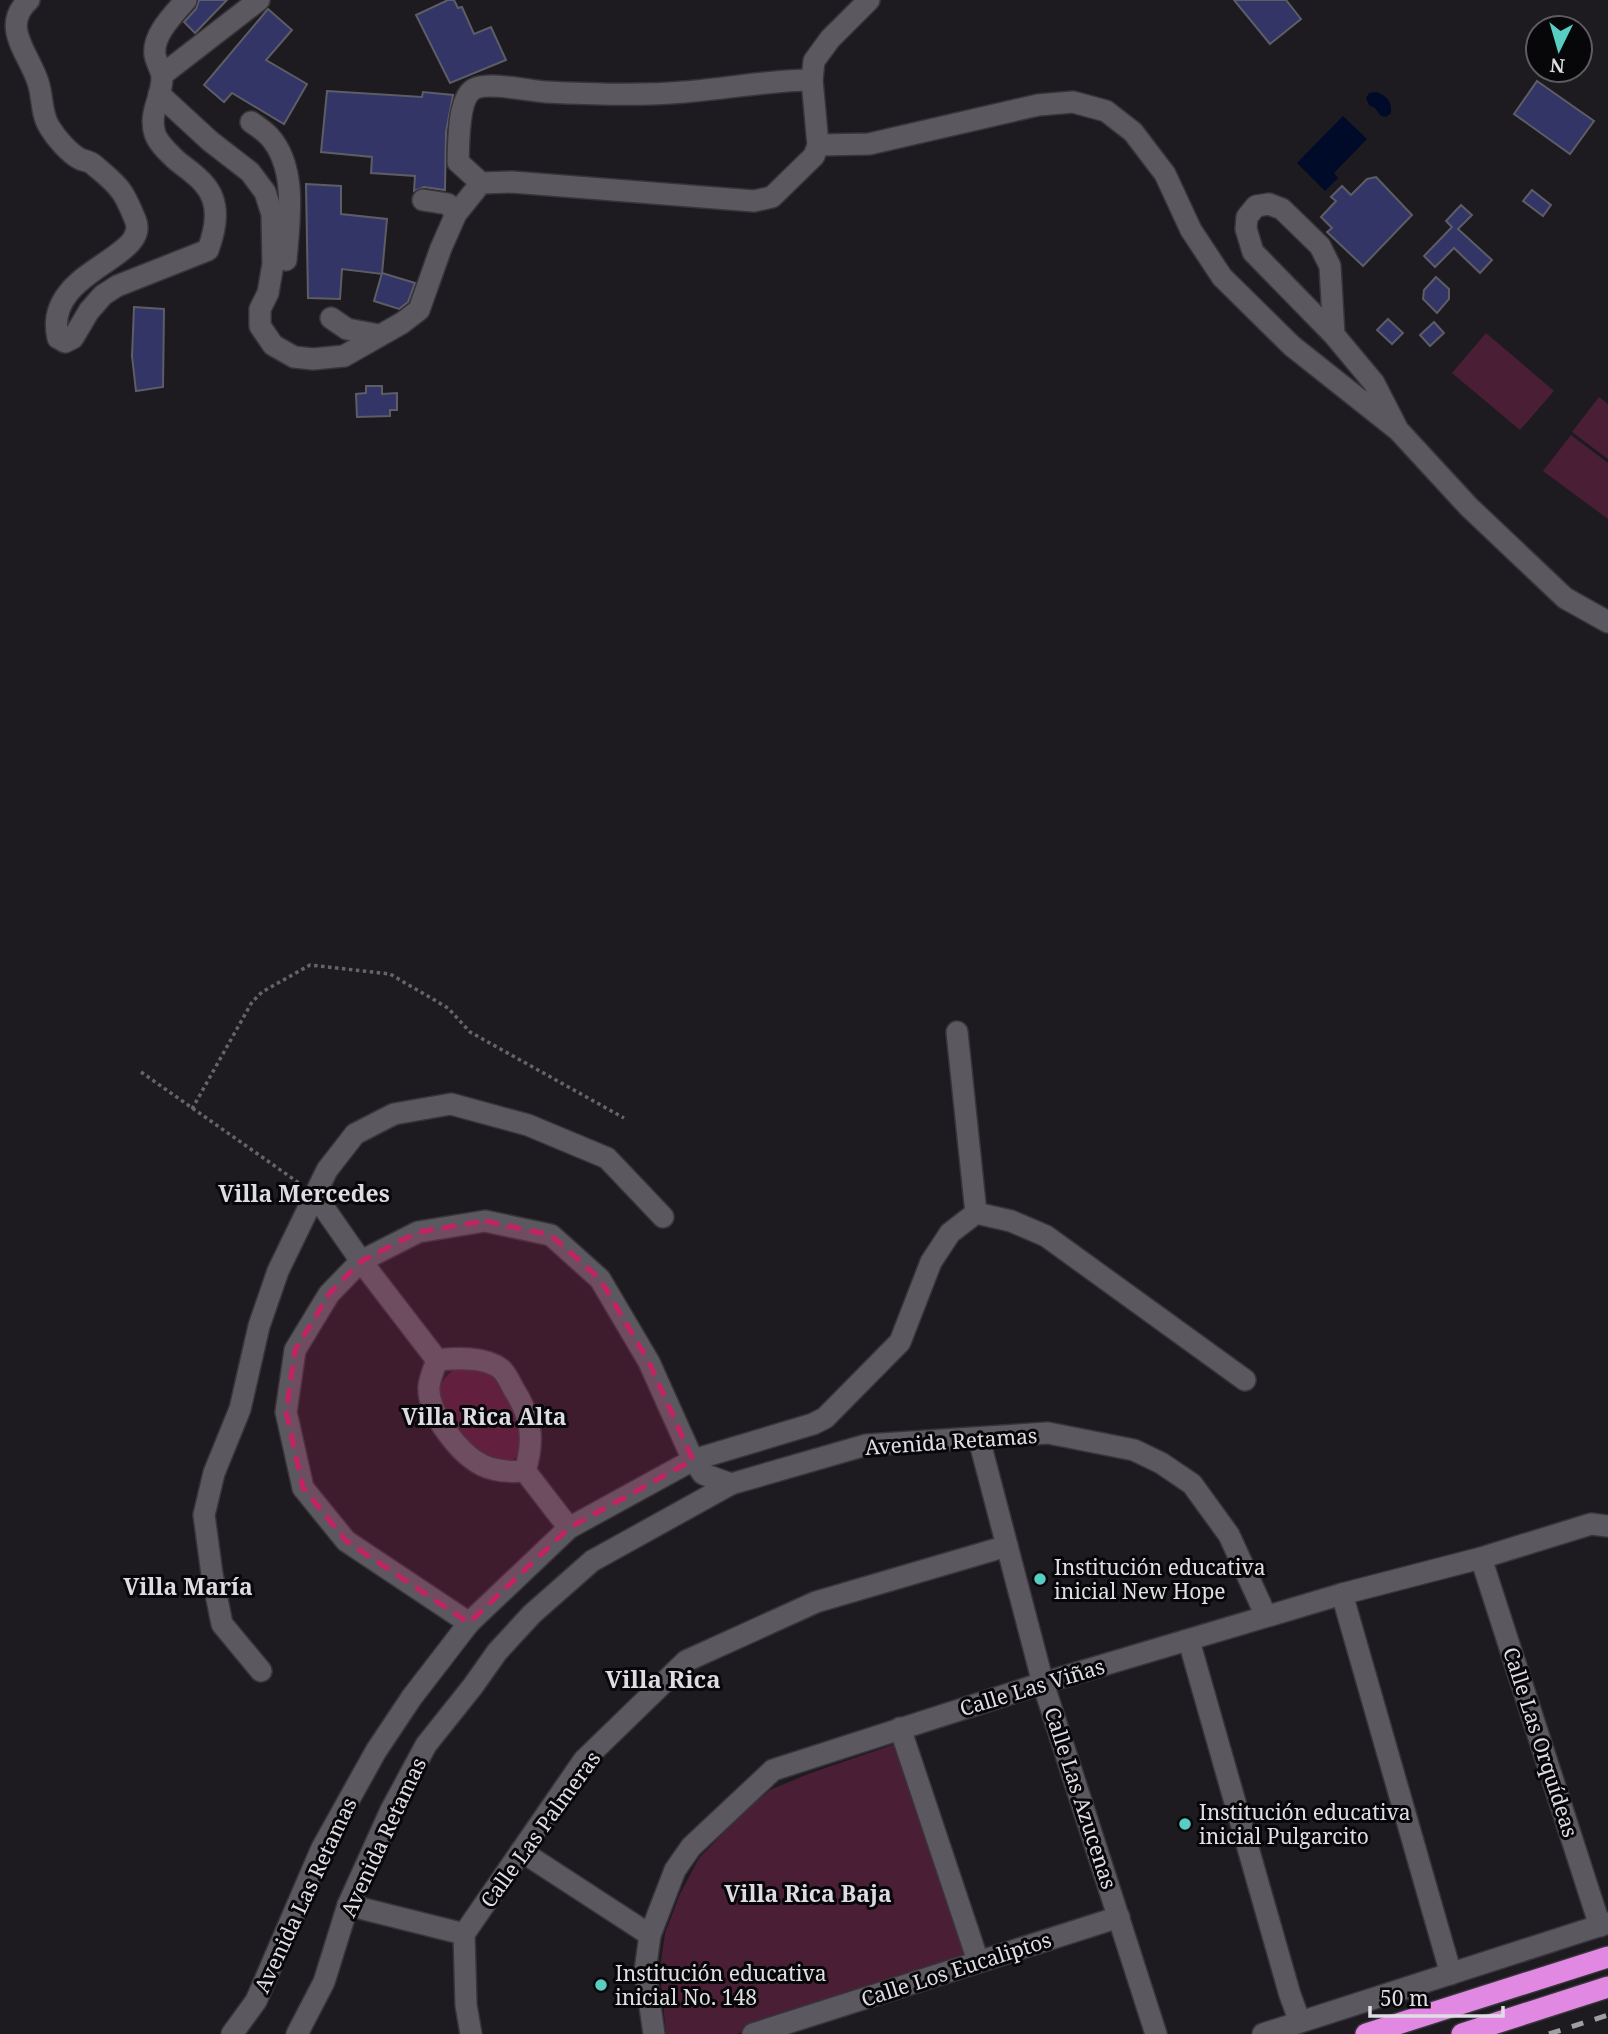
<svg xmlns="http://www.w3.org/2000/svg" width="1608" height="2034" font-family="'Noto Serif',serif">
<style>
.green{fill:#4a1f35}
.water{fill:#000b2a}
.building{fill:#333567;stroke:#5c5d65;stroke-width:2}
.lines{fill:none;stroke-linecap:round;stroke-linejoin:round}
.minor-casing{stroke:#37353a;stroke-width:24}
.highway-casing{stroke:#37353a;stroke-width:24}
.path{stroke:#666469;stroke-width:3.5;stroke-dasharray:3.5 3.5;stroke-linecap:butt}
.minor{stroke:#5b585f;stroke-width:21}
.highway{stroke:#e188e2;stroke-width:21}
.rail{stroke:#a09da3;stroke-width:5;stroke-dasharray:12 12;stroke-linecap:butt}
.marked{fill:#c42262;fill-opacity:0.2;stroke:#c42262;stroke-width:5;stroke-dasharray:14 9;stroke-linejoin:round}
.poi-dot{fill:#57cec1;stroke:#070608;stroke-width:2.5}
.labels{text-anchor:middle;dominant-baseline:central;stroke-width:6;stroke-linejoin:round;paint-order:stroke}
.street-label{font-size:21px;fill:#e0dee3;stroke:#070608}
.poi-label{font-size:21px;fill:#e0dee3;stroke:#070608;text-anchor:start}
.neighbourhood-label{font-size:23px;font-weight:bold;fill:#dedbe3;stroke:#070608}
.quarter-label{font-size:24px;font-weight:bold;fill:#dedbe3;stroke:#070608}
</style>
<rect width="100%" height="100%" fill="#1d1a20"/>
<g class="green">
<path d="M 1486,333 L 1554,391 L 1520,430 L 1452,373 Z"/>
<path d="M 1599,397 L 1608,404 L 1608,459 L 1572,432 Z"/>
<path d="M 1571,435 L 1608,463 L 1608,519 L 1543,471 Z"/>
<path d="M 463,1366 C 500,1369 503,1386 523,1414 L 519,1456 L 508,1462 L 481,1456 L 449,1426 L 438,1391 C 444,1377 449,1371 463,1366 Z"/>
<path d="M 898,1743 L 969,1959 L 737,2034 L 666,2034 L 660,1969 L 665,1933 L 680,1894 L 699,1858 L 744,1812 L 770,1790 L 808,1774 Z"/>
</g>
<g class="water">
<path d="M 1376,92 C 1387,96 1392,101 1391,113 L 1386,117 L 1381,116 L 1375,108 L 1369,105 L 1366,98 L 1369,93 Z"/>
<path d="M 1343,116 L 1367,139 L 1334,173 L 1338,178 L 1325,191 L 1297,163 Z"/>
</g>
<g class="building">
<path d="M 199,0 L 227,0 L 195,33 L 184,22 L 196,9 Z"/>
<path d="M 448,0 L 454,0 L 458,8 L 462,7 L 474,34 L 491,27 L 506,60 L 450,83 L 416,15 Z"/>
<path d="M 1234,0 L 1286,0 L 1301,19 L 1270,44 Z"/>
<path d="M 268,9 L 292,30 L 266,60 L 307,84 L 284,124 L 232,93 L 224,102 L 204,85 Z"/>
<path d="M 1537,81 L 1594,121 L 1570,154 L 1514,114 Z"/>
<path d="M 327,91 L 422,97 L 423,92 L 453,95 L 446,132 L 445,190 L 424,187 L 414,191 L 415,176 L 371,173 L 372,157 L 321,152 Z"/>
<path d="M 1376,177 L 1412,215 L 1363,266 L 1327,232 L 1332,228 L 1321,217 L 1336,201 L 1331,197 L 1342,186 L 1351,195 L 1367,179 Z"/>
<path d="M 306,184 L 341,186 L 341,214 L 387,219 L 382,274 L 342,269 L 340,299 L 308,298 Z"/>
<path d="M 1532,190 L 1551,205 L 1543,216 L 1523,201 Z"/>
<path d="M 1461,205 L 1472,215 L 1458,229 L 1492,260 L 1480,273 L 1454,248 L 1435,267 L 1424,256 L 1452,227 L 1446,221 Z"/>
<path d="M 382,273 L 415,283 L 408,302 L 399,309 L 374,301 Z"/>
<path d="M 1436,277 L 1449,289 L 1449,299 L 1437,313 L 1423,299 L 1424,290 Z"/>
<path d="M 134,307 L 164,309 L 163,387 L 136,391 L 132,356 Z"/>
<path d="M 1388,319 L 1403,333 L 1392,344 L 1377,330 Z"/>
<path d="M 1434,322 L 1444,333 L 1430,346 L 1420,335 Z"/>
<path d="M 366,386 L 382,386 L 382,394 L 397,393 L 397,410 L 390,410 L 390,416 L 357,417 L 356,394 L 366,393 Z"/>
</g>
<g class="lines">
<g class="minor-casing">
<g id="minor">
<path d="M 29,0 C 0,26 28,52 38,82 C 43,97 41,115 50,128 C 56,138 69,153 80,159 C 85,161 90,161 94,165 C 102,172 115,182 121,191 C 126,197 132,212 135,219 C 153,259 42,270 58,338 L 65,342 L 73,338 L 89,311 L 103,295 L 117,286 L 208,250 C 216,228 221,203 204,184 C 196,174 184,167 175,159 C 168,152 158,143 155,134 C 148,112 163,97 162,76 C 161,69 156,62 155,55 C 152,35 174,14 186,0"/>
<path d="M 162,75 L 259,0"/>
<path d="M 159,94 L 210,141 L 250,172 L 265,192 L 272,214 L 273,264 L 268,293 L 260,309 L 260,326 L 273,345 L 294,357 L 313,359 L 344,356 L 402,323 L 419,310 L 441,248 L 456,214 L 481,183 L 512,182 L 754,201 L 772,197 L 814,156 L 818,145 L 812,80 L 814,61 L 830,39 L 869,0"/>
<path d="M 251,122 C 257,126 264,131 269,136 C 298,168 289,221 286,260"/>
<path d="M 818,145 L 869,144 L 1038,105 L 1073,102 L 1106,111 L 1133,132 L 1165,174 L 1191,230 L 1222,277 L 1292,346 L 1398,430 L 1469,507 L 1565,598 L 1608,622"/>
<path d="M 481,183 L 458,162 C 459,145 457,95 476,88 C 492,82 528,91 546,92 C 591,94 639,96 684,92 C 727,89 769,80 812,80"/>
<path d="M 423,200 L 448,204 L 456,214"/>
<path d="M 331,318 L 347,329 L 379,335"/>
<path d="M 1334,335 L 1330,266 L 1320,246 L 1282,209 L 1269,204 L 1256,206 L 1247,217 L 1246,229 L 1253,252 L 1334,335 L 1374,383 L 1396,426"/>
<path d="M 957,1032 L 976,1213"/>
<path d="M 315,1195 L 361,1261 L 437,1360"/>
<path d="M 976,1213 L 1011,1221 L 1046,1236 L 1245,1380"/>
<path d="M 437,1360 C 456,1358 485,1356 501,1369 C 506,1373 510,1382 513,1388 C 531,1416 535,1439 525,1471"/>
<path d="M 437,1360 C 434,1368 430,1378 429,1386 C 427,1413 460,1454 482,1465 C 496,1472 511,1472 525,1471"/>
<path d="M 979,1439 L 1043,1683 L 1156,2034"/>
<path d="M 525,1471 L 569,1528"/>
<path d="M 1481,1558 L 1600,1926"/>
<path d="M 1342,1594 L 1451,1974"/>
<path d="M 469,1623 L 346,1541 L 303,1488 L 286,1412 L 295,1350 L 329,1294 L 361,1261 L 418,1232 L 485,1221 L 551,1235 L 600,1279 L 649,1362 L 693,1460 L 703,1474 L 731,1484"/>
<path d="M 1189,1641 L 1290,1995 L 1300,2022"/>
<path d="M 261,1671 L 222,1624 L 212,1574 L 204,1515 L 214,1473 L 240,1409 L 259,1326 L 278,1271 L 327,1170 L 355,1134 L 394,1114 L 451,1104 L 528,1125 L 607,1158 L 663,1217"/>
<path d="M 900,1728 L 978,1961"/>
<path d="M 521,1851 L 650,1935"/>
<path d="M 348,1905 L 464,1934"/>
<path d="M 232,2034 L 256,2001 L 322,1848 L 376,1751 L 412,1697 L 469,1623 L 569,1528 L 693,1460 L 813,1424 L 825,1418 L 900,1342 L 931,1262 L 950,1233 L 976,1213"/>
<path d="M 297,2034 L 324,1982 L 348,1905 L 391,1810 L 426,1745 L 473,1686 L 497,1652 L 532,1614 L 592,1561 L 731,1484 L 866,1445 L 1048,1433 L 1134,1450 L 1161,1463 L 1192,1484 L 1229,1535 L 1266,1616"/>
<path d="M 471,2034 L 466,2005 L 464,1934 L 584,1760 L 686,1661 L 816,1602 L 1007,1546"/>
<path d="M 654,2034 L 645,1971 L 650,1935 L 675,1870 L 691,1847 L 773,1770 L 1043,1683 L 1342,1594 L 1481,1558 L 1591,1524 L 1608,1526"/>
<path d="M 753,2034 L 1119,1917"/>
<path d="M 1263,2034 L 1608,1923"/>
</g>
</g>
<g class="highway-casing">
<g id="highway">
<path d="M 1366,2034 L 1608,1957"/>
<path d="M 1462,2034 L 1608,1987"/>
</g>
</g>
<g class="path">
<path d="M 141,1072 L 299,1183"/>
<path d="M 192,1109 L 252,1002 L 262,992 L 310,965 L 390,974 L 448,1008 L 470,1032 L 624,1118"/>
</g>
<use href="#minor" class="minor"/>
<use href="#highway" class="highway"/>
<path class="rail" d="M 1549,2034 L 1608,2015"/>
</g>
<path class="marked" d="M 485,1221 L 551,1235 L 600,1279 L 649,1362 L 693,1460 L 569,1528 L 469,1623 L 346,1541 L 303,1488 L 286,1412 L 295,1350 L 329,1294 L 361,1261 L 418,1232 Z"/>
<g class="poi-dot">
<circle cx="1040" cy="1579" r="7"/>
<circle cx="1185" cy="1824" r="7"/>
<circle cx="601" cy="1985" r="7"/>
</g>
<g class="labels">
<g class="street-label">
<text transform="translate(951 1441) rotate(-4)">Avenida Retamas</text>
<text transform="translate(1032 1687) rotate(-17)">Calle Las Viñas</text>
<text transform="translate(1541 1742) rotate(72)">Calle Las Orquídeas</text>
<text transform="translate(1081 1798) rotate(72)">Calle Las Azucenas</text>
<text transform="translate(540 1829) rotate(-54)">Calle Las Palmeras</text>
<text transform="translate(383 1837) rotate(-65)">Avenida Retamas</text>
<text transform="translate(305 1895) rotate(-65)">Avenida Las Retamas</text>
<text transform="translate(956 1969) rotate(-18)">Calle Los Eucaliptos</text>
</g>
<g class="poi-label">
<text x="1054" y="1567">Institución educativa<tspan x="1054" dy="24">inicial New Hope</tspan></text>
<text x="1199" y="1812">Institución educativa<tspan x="1199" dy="24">inicial Pulgarcito</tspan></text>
<text x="615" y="1973">Institución educativa<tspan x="615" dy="24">inicial No. 148</tspan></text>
</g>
<g class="neighbourhood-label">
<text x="304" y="1193">Villa Mercedes</text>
<text x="484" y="1416">Villa Rica Alta</text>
<text x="188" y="1586">Villa María</text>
<text x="808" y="1893">Villa Rica Baja</text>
</g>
<g class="quarter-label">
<text x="663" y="1678">Villa Rica</text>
</g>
</g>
<g transform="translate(1559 49) rotate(185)"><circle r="33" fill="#070608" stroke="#5e5c60" stroke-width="2"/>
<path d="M0-5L12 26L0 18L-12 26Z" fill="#57cec1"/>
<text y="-10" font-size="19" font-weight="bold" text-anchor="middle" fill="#e0dee3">N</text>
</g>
<path d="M1370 2006v10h133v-10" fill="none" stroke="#e0dee3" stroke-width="3.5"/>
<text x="1380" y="2006" font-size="21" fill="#e0dee3" stroke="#070608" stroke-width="5" paint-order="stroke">50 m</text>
</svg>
